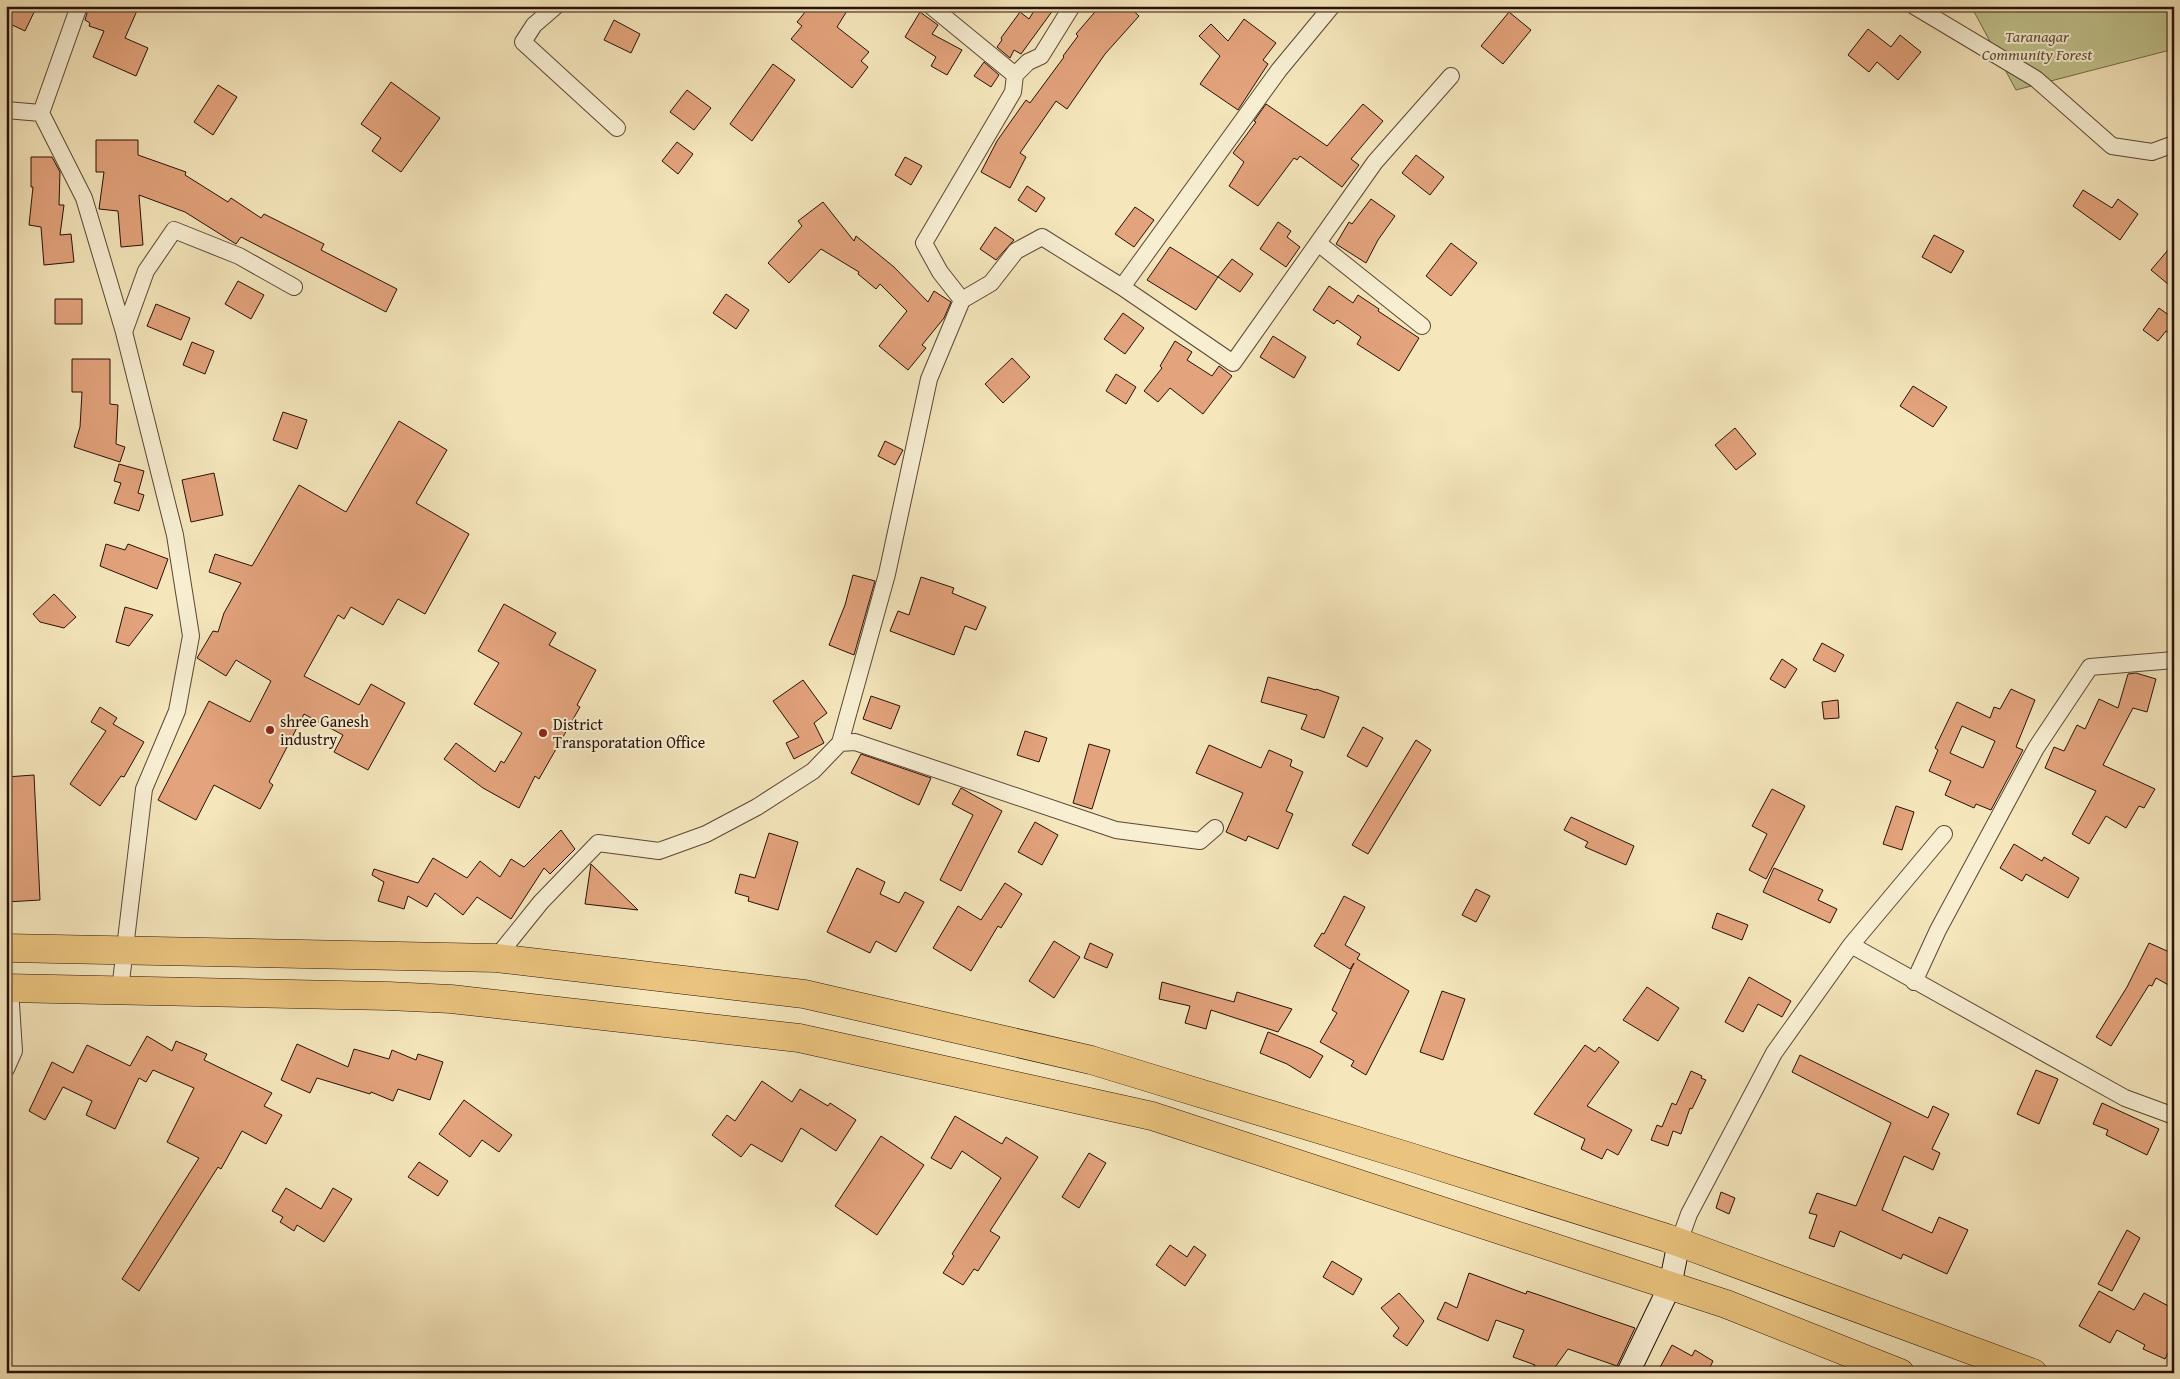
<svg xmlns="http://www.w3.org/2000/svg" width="2180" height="1379" font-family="'Gentium Book Plus',serif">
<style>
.green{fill:#c1c38d;stroke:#746a4a}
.building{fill:#e3a37c;stroke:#281006;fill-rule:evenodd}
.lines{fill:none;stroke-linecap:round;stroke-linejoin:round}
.street-casing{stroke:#5b4634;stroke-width:18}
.secondary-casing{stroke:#281006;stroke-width:24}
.highway-casing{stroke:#281006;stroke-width:29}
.street{stroke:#f8efd3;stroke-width:16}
.secondary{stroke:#f8efd3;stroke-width:22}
.highway{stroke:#eac37e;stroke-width:28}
.poi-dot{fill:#8f2418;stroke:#f8efd3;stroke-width:2}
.labels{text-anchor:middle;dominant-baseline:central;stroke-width:4;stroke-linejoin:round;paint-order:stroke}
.park-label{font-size:16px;font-style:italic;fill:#5e4f35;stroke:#f8efd3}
.poi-label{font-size:16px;fill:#281006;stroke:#f8efd3;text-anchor:start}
</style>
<rect width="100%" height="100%" fill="#f5e6bc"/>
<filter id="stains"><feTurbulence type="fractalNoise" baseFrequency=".004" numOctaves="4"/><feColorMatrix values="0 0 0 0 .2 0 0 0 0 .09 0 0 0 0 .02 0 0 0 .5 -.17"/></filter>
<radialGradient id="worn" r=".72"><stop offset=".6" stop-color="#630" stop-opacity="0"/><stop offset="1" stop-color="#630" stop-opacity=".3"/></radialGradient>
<path class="green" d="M 1971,6 L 2174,6 L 2174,49 L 2016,90 Z"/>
<path class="building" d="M 6,6 L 37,6 L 25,31 L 6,22 Z
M 89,6 L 139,6 L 125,38 L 148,48 L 136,76 L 93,57 L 104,31 L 89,26 L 90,23 L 85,20 Z
M 810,6 L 850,6 L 837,27 L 869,52 L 861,61 L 868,67 L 852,88 L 791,39 L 802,26 L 797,22 Z
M 1037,6 L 1056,6 L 1021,54 L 1014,50 L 1010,58 L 997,47 L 1002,40 L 1001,38 L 1020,12 L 1029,19 Z
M 1100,6 L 1128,6 L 1139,16 L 1105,54 L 1067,109 L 1056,101 L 1020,153 L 1026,157 L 1010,188 L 981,172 L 997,141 L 1026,100 L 1030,103 L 1064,57 L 1063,56 L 1078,36 L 1076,34 Z
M 920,12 L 938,25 L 932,34 L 962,50 L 947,75 L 931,66 L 936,57 L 905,37 Z
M 1509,12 L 1531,30 L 1503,64 L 1481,46 Z
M 1244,19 L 1276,43 L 1263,60 L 1268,64 L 1238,110 L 1200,84 L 1220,56 L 1199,36 L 1211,24 L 1228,41 Z
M 614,20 L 640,34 L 631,53 L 604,40 Z
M 1868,29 L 1891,47 L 1900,35 L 1921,52 L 1898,80 L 1877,62 L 1869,72 L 1848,55 Z
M 984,62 L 999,75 L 991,87 L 974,76 Z
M 773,64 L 795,80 L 752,141 L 730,124 Z
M 391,82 L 440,118 L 401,172 L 372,151 L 381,138 L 361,124 Z
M 218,85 L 237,97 L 213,135 L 194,122 Z
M 687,90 L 711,108 L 694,130 L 670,112 Z
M 1266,104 L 1327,146 L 1363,104 L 1383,121 L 1351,159 L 1359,165 L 1342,187 L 1300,156 L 1297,160 L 1294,158 L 1258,206 L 1229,186 L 1244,162 L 1233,153 L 1256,122 L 1254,121 Z
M 96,140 L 138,140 L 138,155 L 186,172 L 185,175 L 228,202 L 231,198 L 261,218 L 264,214 L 324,244 L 321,250 L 397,289 L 386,312 L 241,237 L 236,244 L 185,212 L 139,195 L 143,245 L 121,247 L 118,211 L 99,209 L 104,172 L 96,172 Z
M 677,142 L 693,154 L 678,174 L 662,161 Z
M 1416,155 L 1444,177 L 1430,195 L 1402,173 Z
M 31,157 L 52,157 L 60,172 L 59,205 L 64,205 L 60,235 L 71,234 L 74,262 L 44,265 L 41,227 L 29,225 L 33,187 L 31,187 Z
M 905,157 L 922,166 L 911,185 L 895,175 Z
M 1027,186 L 1045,198 L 1036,212 L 1018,200 Z
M 2083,190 L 2112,208 L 2118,199 L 2138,214 L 2120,240 L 2073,206 Z
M 1371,199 L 1395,216 L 1378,240 L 1366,263 L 1336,244 L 1349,222 L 1352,224 Z
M 823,202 L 854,241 L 856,236 L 894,267 L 928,302 L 934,291 L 951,302 L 944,318 L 922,345 L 926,348 L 908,370 L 879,346 L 907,311 L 880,284 L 876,289 L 858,274 L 859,272 L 821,249 L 789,283 L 768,263 L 802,226 L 798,221 Z
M 1135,207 L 1154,220 L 1134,247 L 1115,234 Z
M 1278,222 L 1291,231 L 1287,237 L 1300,247 L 1286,267 L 1260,249 Z
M 995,227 L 1014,240 L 996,260 L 980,249 Z
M 1934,235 L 1964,251 L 1951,273 L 1922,257 Z
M 1451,243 L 1477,263 L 1451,296 L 1426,276 Z
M 2174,243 L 2174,289 L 2151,270 Z
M 1170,247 L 1218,277 L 1196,310 L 1147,280 Z
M 1232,259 L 1253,274 L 1240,292 L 1218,277 Z
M 238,281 L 264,295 L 251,319 L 225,304 Z
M 1329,286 L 1353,303 L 1358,295 L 1379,309 L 1378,311 L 1419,338 L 1399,371 L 1357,344 L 1361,337 L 1337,320 L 1334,324 L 1313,310 Z
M 726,294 L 749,310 L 736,329 L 713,313 Z
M 55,299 L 82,299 L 82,324 L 55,324 Z
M 156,304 L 190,318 L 181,340 L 147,326 Z
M 2159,308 L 2174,319 L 2174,337 L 2166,331 L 2158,341 L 2143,330 Z
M 1123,313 L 1144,328 L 1125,354 L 1104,339 Z
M 1273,336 L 1306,357 L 1294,378 L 1260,357 Z
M 1175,341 L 1192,352 L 1187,360 L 1212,376 L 1219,366 L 1232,376 L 1203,414 L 1170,388 L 1158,402 L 1144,391 L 1162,368 L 1160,366 Z
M 192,342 L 214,351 L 205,374 L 183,365 Z
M 1012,358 L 1030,377 L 1003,403 L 985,384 Z
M 72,359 L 110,359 L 110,404 L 118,405 L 116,444 L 125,447 L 120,462 L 74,447 L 80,427 L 82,392 L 72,392 Z
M 1116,374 L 1136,387 L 1126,404 L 1106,391 Z
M 1913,386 L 1947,407 L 1933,427 L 1900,406 Z
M 283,412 L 307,420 L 297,449 L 273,440 Z
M 399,421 L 447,450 L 416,503 L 469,534 L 425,614 L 398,599 L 383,625 L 351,607 L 344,619 L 338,615 L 304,676 L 359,705 L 371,684 L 405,703 L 368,770 L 334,752 L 343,735 L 304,714 L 269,782 L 273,785 L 260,809 L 214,785 L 196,820 L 158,800 L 209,701 L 250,722 L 271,681 L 236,660 L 226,676 L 197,658 L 213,631 L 218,632 L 224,613 L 241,583 L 209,572 L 215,554 L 252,566 L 299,485 L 346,512 Z
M 1735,428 L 1756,454 L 1736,470 L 1715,445 Z
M 885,441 L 903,450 L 895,465 L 878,456 Z
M 119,464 L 144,471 L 138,493 L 144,495 L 139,511 L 114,503 L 121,483 L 114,481 Z
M 214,473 L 223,515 L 191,522 L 182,480 Z
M 106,544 L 125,550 L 128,544 L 168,559 L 157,589 L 100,566 Z
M 853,575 L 875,581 L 854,655 L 829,645 L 845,605 Z
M 921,577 L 954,588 L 952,593 L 986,607 L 976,630 L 965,626 L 954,655 L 890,631 L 898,611 L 909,615 Z
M 54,594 L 76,617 L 64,628 L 40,622 L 33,614 Z
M 504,604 L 556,633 L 549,645 L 596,670 L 577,705 L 580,707 L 539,779 L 535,776 L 519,808 L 483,788 L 444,759 L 456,743 L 495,772 L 501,761 L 504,763 L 522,733 L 474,704 L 499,663 L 478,651 Z
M 125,607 L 153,615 L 129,646 L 116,642 Z
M 1822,643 L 1844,655 L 1835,672 L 1813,660 Z
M 1782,659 L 1797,669 L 1785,688 L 1770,679 Z
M 2136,673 L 2156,679 L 2147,712 L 2133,708 L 2103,765 L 2155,789 L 2144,808 L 2139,806 L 2126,828 L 2106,816 L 2089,844 L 2072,834 L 2096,791 L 2045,768 L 2054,747 L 2064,751 L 2077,725 L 2085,729 L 2099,699 L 2118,708 L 2128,674 Z
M 1268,677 L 1316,690 L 1316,689 L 1339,697 L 1324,738 L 1301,729 L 1307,715 L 1261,702 Z
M 803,680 L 827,713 L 814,723 L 824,743 L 794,759 L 786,743 L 799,737 L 773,701 Z
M 2011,689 L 2035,700 L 2016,747 L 2023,750 L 1991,810 L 1976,804 L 1974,808 L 1945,795 L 1951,781 L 1929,771 L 1938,750 L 1935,748 L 1957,702 L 1990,718 L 1994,707 L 2000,709 ZM 1962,726 L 1995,741 L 1983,768 L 1950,753 Z
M 871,696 L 900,706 L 891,729 L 863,719 Z
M 1838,700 L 1839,718 L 1824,719 L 1822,702 Z
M 100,707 L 117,718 L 113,724 L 144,742 L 124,777 L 121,776 L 100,806 L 70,784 L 106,731 L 91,722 Z
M 1363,727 L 1383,738 L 1367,767 L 1347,756 Z
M 1025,731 L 1047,738 L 1039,762 L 1017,755 Z
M 1416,740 L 1431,750 L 1368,854 L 1352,845 Z
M 1089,744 L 1110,750 L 1092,809 L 1073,803 Z
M 1209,745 L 1261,768 L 1269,750 L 1292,760 L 1290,766 L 1303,772 L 1286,811 L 1293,814 L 1278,849 L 1248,836 L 1246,841 L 1226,832 L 1243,793 L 1196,773 Z
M 861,754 L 931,778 L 919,805 L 851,773 Z
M 34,775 L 40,900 L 6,902 L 6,777 Z
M 961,788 L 1002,811 L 961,891 L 940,880 L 973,815 L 952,804 Z
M 1772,789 L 1805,806 L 1766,879 L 1749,870 L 1767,834 L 1752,826 Z
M 1896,806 L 1914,812 L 1902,850 L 1883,844 Z
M 1571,817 L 1634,846 L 1626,865 L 1585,847 L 1588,842 L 1564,830 Z
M 1035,822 L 1058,835 L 1042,865 L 1018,852 Z
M 561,830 L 575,849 L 550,874 L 544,868 L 511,919 L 477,897 L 463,915 L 435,893 L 427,907 L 408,896 L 404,909 L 378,901 L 384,882 L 372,875 L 374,869 L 418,883 L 433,858 L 467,878 L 480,861 L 500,877 L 511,859 L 524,867 Z
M 769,833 L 798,842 L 778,910 L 748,901 L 749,897 L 735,893 L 740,874 L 755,878 Z
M 2014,844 L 2042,861 L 2044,857 L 2079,878 L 2068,898 L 2026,874 L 2022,881 L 2000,868 Z
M 591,864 L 638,910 L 585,904 Z
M 857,868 L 885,882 L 880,894 L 899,903 L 905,892 L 924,902 L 896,952 L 876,941 L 870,953 L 827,932 Z
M 1774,868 L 1823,890 L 1818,900 L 1837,909 L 1830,923 L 1763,892 Z
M 1005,883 L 1022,894 L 1001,928 L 998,926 L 971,971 L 933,948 L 958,906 L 981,920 Z
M 1476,889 L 1490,896 L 1476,922 L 1462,915 Z
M 1344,896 L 1365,907 L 1345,945 L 1360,954 L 1357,959 L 1409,991 L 1366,1075 L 1351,1066 L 1354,1061 L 1320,1042 L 1337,1013 L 1332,1010 L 1354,963 L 1350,969 L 1314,946 L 1322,933 L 1324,934 Z
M 1717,913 L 1748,925 L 1742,940 L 1712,928 Z
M 1054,941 L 1080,957 L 1054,998 L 1029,981 Z
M 1090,943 L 1113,954 L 1107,968 L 1084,958 Z
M 2149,943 L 2174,954 L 2174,988 L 2156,978 L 2152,986 L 2149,985 L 2111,1046 L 2096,1037 L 2127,987 Z
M 1749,977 L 1791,1001 L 1782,1017 L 1758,1004 L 1743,1032 L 1725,1022 Z
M 1162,982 L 1234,1002 L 1237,992 L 1292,1009 L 1278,1032 L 1211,1010 L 1206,1029 L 1185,1023 L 1190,1006 L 1159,999 Z
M 1647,987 L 1679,1008 L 1658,1041 L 1623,1020 Z
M 1442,991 L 1465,999 L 1443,1060 L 1420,1052 Z
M 1268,1032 L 1311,1049 L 1323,1056 L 1310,1078 L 1287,1064 L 1260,1053 Z
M 147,1036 L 172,1051 L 176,1041 L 207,1054 L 204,1060 L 272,1093 L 264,1106 L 282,1115 L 266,1144 L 242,1131 L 221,1169 L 218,1167 L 139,1291 L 122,1279 L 199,1158 L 167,1142 L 194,1088 L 153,1070 L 146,1082 L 139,1078 L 115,1129 L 86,1115 L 92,1101 L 63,1087 L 45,1120 L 29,1111 L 52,1062 L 73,1073 L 87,1045 L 130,1066 Z
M 297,1044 L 348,1067 L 354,1049 L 389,1059 L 392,1050 L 416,1060 L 418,1054 L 443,1062 L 430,1100 L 398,1089 L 393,1101 L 371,1092 L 370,1094 L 317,1078 L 310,1093 L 281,1080 Z
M 1585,1045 L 1595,1052 L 1599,1047 L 1619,1062 L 1587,1106 L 1632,1130 L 1618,1155 L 1607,1149 L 1602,1159 L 1581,1149 L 1585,1139 L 1534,1114 Z
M 1800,1055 L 1928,1118 L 1933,1106 L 1949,1114 L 1932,1149 L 1940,1153 L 1933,1170 L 1904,1156 L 1882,1210 L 1932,1233 L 1939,1217 L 1968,1230 L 1947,1274 L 1903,1254 L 1901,1259 L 1840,1231 L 1834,1247 L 1809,1238 L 1817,1215 L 1809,1213 L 1817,1193 L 1856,1206 L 1891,1123 L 1792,1072 Z
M 2036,1070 L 2058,1079 L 2039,1124 L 2017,1114 Z
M 1691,1071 L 1702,1076 L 1701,1078 L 1706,1080 L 1692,1109 L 1690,1108 L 1681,1134 L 1673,1131 L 1668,1146 L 1651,1140 L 1657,1125 L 1662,1127 L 1672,1103 L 1676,1105 Z
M 762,1081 L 792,1102 L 800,1089 L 828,1106 L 830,1103 L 856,1120 L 836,1151 L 801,1128 L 782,1162 L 751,1144 L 741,1157 L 712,1135 L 727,1115 L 735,1121 Z
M 464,1100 L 512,1135 L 499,1152 L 482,1140 L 470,1157 L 439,1134 Z
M 2102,1103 L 2159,1129 L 2147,1155 L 2106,1135 L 2108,1130 L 2093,1124 Z
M 955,1116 L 1002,1144 L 1006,1137 L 1038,1157 L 990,1231 L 1000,1237 L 978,1271 L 974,1269 L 963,1285 L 943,1273 L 954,1256 L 952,1254 L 1001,1178 L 962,1151 L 951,1169 L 931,1158 Z
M 881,1136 L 924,1165 L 877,1235 L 835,1206 Z
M 1089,1153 L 1106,1163 L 1079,1208 L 1062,1197 Z
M 419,1162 L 448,1181 L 438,1196 L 408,1177 Z
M 286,1188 L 321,1209 L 333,1188 L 352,1199 L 324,1242 L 297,1225 L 294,1231 L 280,1222 L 283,1217 L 272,1211 Z
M 1721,1192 L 1735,1198 L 1729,1214 L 1716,1208 Z
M 2127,1230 L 2140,1238 L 2112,1291 L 2098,1284 Z
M 1170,1245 L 1187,1257 L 1194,1246 L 1206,1255 L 1185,1286 L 1156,1265 Z
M 1332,1261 L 1362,1279 L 1353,1295 L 1323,1277 Z
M 1469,1273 L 1526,1294 L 1527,1291 L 1539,1295 L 1635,1328 L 1617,1366 L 1568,1349 L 1551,1373 L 1530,1373 L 1535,1365 L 1513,1357 L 1524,1330 L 1496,1320 L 1488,1341 L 1437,1319 L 1445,1302 L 1457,1308 Z
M 2099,1291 L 2134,1310 L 2144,1293 L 2174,1309 L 2174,1341 L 2165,1359 L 2143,1349 L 2145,1345 L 2117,1330 L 2110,1343 L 2079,1326 Z
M 1399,1293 L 1424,1321 L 1407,1346 L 1393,1336 L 1399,1328 L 1381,1308 Z
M 1672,1345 L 1692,1356 L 1695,1350 L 1713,1361 L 1707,1373 L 1657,1373 Z"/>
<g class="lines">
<defs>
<path id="street" d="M 79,6 L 41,113 L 84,198 L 124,332 L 175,535 L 191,636 L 177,711 L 144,789 L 120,990
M 556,6 L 534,25 L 523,42 L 617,128
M 931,6 L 1015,75
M 1914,6 L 2036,79 L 2112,146 L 2152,152 L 2174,144
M 6,110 L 41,113
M 1318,243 L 1422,326
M 1122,287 L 1233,363 L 1375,162 L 1451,76
M 962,300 L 991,283 L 1016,251 L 1042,237 L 1122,287 L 1279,70 L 1332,6
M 124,332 L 146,271 L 174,230 L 239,256 L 294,287
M 840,743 L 855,742 L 1116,830 L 1200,841 L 1215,828
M 1851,945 L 1944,834
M 496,958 L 541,902 L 598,843 L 659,851 L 706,834 L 757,807 L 813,771 L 840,743 L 887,574 L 929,379 L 962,300 L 940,272 L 924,243 L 1013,92 L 1015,75 L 1028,62 L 1041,56 L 1072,6
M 1914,982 L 1938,930 L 2036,748 L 2090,667 L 2174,660
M 6,1069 L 14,1051 L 10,988
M 1679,1242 L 1689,1214 L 1774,1053 L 1851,945 L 2125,1098 L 2174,1116"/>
<path id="secondary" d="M 1628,1373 L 1670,1286 L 1679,1242"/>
<path id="highway" d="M 6,948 L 496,958 L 804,994 L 1091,1060 L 1410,1157 L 1667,1238 L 2033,1373
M 6,988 L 388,996 L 451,999 L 799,1038 L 1152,1116 L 1726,1304 L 1900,1373"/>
</defs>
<use href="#street" class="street-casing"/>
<use href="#secondary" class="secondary-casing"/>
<use href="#highway" class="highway-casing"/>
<use href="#street" class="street"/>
<use href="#secondary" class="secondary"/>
<use href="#highway" class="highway"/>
</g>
<g class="poi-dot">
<circle cx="270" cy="730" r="5"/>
<circle cx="543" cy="733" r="5"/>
</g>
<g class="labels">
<g class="park-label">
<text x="2037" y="36">Taranagar<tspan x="2037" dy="18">Community Forest</tspan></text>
</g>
<g class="poi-label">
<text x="280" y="721">shree Ganesh<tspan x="280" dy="18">industry</tspan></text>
<text x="553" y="724">District<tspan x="553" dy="18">Transporatation Office</tspan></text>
</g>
</g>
<rect width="2180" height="1379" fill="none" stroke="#f5e6bc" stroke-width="25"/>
<rect x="8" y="8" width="2165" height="1364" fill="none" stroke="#281006" stroke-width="2.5"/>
<rect x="12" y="12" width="2155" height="1354" fill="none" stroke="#281006"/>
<rect width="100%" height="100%" filter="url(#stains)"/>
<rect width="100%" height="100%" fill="url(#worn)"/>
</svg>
